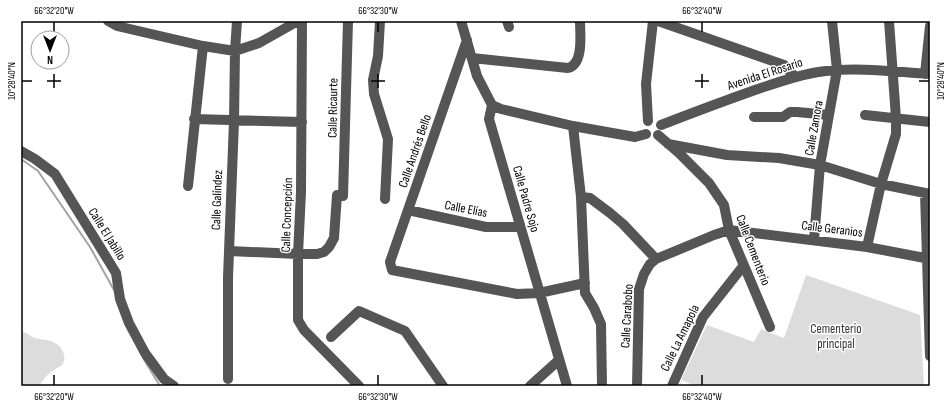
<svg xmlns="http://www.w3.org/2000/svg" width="951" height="407" font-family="'Sofia Sans Condensed',sans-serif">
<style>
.green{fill:#dcdcdc}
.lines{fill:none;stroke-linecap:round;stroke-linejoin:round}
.stream{stroke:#a3a3a3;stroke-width:2}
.minor{stroke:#555;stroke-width:10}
.ticks{fill:none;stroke:#000;stroke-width:1.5}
.labels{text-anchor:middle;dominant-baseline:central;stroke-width:3;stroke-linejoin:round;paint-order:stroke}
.street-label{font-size:13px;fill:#000;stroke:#fff}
.park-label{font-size:13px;fill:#333;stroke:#fff}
.neatline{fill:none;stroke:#000;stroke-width:1.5}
.ticks-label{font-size:10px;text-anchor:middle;fill:#000}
</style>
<rect width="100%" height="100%" fill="#fff"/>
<path class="green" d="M 806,275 L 920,315 L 924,386 L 696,386 L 681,380 L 707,325 L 754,342 L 761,329 L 784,338 Z
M 21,332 C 27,332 29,336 35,338 C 41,340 48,339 53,342 C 62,346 68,357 62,365 C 60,367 56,368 54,370 C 47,374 43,380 39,386 L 21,386 Z"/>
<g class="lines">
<path class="stream" d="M 21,159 L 38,171 L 90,247 L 114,290
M 143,358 L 160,386"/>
<path class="minor" d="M 108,21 L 117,26 L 203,46 L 235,51 L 259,43 L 298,21
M 302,21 L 301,192 L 298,254 L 298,320 L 304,330 L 359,386
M 380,21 L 378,56 L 373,80 L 374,94 L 388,139 L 385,199
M 461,21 L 477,76 L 492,105 L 489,119 L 567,386
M 507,21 L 509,27
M 658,21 L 784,65 L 795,77
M 467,40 L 390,262 L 392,270 L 517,294 L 539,293 L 585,283
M 472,58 L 568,68 C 584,64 580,34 580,21
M 925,74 L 930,26
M 492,105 L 501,109 L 573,126 L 601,131 L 635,137 L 646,134
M 865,115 L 930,122
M 754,117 L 783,117 L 790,112 L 797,112 L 829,115
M 194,119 L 302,122
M 648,121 L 646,84 L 653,21
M 661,125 C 692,113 724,101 755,90 C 779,82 801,74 826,71 C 861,67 895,72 930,74
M 573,126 L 581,197 L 585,293 L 594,308 L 601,324 L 602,386
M 658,135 L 679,153 L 709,183 L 724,205 L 729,230 L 770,327
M 668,144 L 727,155 L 779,158 L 820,165 L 881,184 L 930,194
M 21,151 L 35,159 L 55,174 L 116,273 L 120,299 L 129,323 L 145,353 L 164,379 L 174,386
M 188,186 L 203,46
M 925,193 L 930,356
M 343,196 L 348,21
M 581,197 L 590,198 L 610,213 L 623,224 L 656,259
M 408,210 L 486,227 L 520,227
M 814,240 L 820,165 L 837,70 L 832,21
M 867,247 L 881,184 L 896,134 L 896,118 L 889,21
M 229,251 L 298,254 L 317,254 L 324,252 L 329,247 L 334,238 L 337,195
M 331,337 L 359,311 L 405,331 L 443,386
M 228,379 L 228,278 L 234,121 L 235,51 L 237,21
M 530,386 L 559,360
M 637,386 L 639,289 L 644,274 L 650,264 L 656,259 L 714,235 L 729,230 L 867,247 L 930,259
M 672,386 L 703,317 L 744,265"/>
</g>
<path class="ticks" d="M 54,22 L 54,32M 378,22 L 378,32M 702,22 L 702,32M 54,74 L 54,88M 378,74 L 378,88M 702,74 L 702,88M 22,81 L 32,81M 47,81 L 61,81M 371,81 L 385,81M 695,81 L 709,81M 919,81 L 929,81M 54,375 L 54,385M 378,375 L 378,385M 702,375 L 702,385"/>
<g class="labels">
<g class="street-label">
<text transform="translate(765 74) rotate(-18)">Avenida El Rosario</text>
<text transform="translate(333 108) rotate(-89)">Calle Ricaurte</text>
<text transform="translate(814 128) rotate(-80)">Calle Zamora</text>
<text transform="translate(415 151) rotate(-71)">Calle Andrés Bello</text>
<text transform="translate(526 199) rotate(74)">Calle Padre Sojo</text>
<text transform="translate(217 200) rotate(-88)">Calle Galíndez</text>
<text transform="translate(466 209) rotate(11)">Calle Elías</text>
<text transform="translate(287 215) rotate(-88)">Calle Concepción</text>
<text transform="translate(832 229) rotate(7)">Calle Geranios</text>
<text transform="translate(107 234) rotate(58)">Calle El Jabillo</text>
<text transform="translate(753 250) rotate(69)">Calle Cementerio</text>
<text transform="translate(627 316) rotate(-87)">Calle Carabobo</text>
<text transform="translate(680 338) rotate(-64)">Calle La Amapola</text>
</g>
<g class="park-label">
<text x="836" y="329">Cementerio<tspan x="836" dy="15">principal</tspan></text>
</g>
</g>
<rect width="951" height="407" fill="none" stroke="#ffffff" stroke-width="44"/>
<g transform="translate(50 50) rotate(180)"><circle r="19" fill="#ffffff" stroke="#999999"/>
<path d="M0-3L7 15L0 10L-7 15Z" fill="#000000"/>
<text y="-6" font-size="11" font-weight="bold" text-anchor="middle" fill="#000000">N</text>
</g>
<rect x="22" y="22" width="907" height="363" class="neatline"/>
<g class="ticks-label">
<text x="54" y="14">66°32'20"W</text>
<text x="378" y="14">66°32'30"W</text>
<text x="702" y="14">66°32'40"W</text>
<text transform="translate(940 81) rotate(-90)" y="4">10°28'40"N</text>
<text transform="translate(11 81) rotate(-90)" y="4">10°28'40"N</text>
<text x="54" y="400">66°32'20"W</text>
<text x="378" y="400">66°32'30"W</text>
<text x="702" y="400">66°32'40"W</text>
</g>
</svg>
